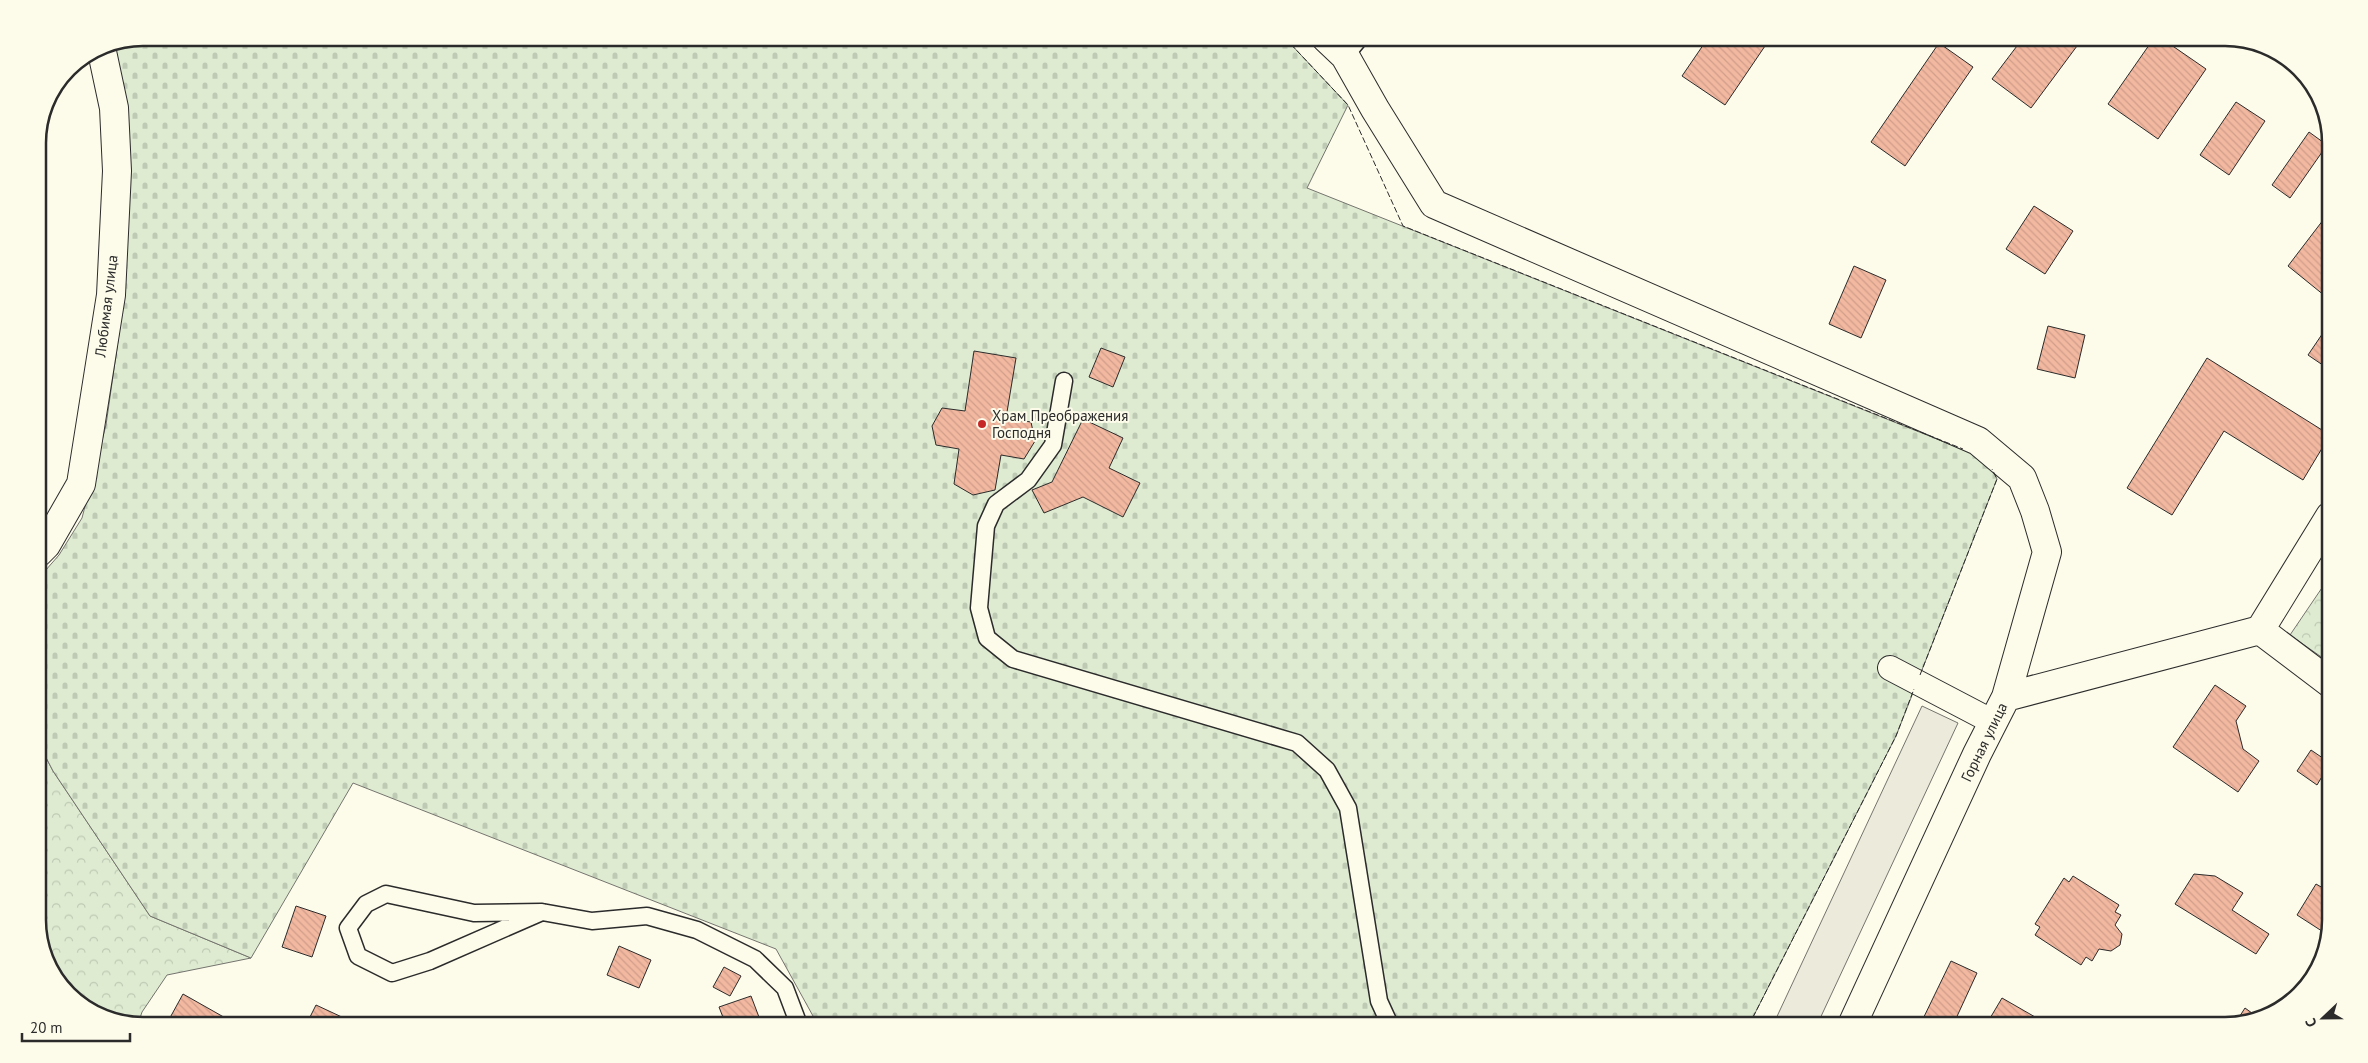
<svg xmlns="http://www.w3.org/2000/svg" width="2368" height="1063" font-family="'PT Sans',sans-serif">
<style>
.forest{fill:url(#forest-crowns);stroke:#74746e}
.cemetery{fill:url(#cemetery-stones);stroke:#74746e}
.parking{fill:#eceadb;stroke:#74746e}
.building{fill:url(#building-back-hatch);stroke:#2b2b2b}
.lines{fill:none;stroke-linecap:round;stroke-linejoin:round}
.service-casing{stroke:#2b2b2b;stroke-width:19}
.pedestrian-casing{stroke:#2b2b2b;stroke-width:26}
.minor-casing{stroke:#2b2b2b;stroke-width:30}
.service{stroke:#fdfbea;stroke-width:16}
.pedestrian{stroke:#fdfbea;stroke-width:24}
.minor{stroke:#fdfbea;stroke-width:28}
.fence{stroke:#2b2b2b;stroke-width:1;stroke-dasharray:6 2.5;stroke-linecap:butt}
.poi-dot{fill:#c62828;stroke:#fdfbea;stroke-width:2}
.labels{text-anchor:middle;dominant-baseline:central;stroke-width:4;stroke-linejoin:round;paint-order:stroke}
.street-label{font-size:15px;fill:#2b2b2b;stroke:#fdfbea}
.poi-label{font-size:15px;fill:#2b2b2b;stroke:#fdfbea;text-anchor:start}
.rim{fill:none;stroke:#2b2b2b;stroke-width:2.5}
</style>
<defs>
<pattern id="forest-crowns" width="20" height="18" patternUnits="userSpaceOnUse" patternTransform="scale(1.25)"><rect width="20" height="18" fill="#deebd1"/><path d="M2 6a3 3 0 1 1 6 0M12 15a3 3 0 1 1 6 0" fill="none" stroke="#bfcab4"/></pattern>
<pattern id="cemetery-stones" width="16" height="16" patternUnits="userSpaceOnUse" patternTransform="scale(1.25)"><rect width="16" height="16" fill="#deebd1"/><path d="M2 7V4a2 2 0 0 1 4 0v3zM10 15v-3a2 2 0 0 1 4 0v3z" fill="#bfcab4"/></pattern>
<pattern id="building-back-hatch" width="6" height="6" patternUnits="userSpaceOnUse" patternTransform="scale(1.25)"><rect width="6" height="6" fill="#f2b8a0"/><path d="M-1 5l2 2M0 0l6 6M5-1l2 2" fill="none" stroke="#d09e8a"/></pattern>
</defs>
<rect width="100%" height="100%" fill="#fdfbea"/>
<path class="forest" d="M 2330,576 L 2330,663 L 2290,635 Z
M 38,742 L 53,771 L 150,916 L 251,958 L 167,975 L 142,1012 L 138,1024 L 103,1017 L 55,979 L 38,927 Z"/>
<path class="cemetery" d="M 143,38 L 1285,38 L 1348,105 L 1307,188 L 1987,459 L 1997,479 L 1896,736 L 1749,1025 L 818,1025 L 776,949 L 353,783 L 251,958 L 150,916 L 53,771 L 38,742 L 38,579 L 59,555 L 82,518 L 106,425 L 125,292 L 110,44 Z"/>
<path class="parking" d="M 1922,706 L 1958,723 L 1817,1025 L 1773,1025 Z"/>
<path class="building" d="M 1708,38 L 1753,38 L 1765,46 L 1725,105 L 1682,76 Z
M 2023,38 L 2066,38 L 2077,46 L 2031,108 L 1992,79 Z
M 2154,38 L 2161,38 L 2206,69 L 2158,139 L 2108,104 Z
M 1939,43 L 1973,67 L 1905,166 L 1871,142 Z
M 2236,102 L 2265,121 L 2229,175 L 2200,155 Z
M 2309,132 L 2327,145 L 2290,198 L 2272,185 Z
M 2034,206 L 2073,231 L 2045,274 L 2006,249 Z
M 2330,211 L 2330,300 L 2288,266 Z
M 1854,266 L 1886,280 L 1861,338 L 1829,324 Z
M 38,295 L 42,295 L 38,381 Z
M 2048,326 L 2085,335 L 2075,378 L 2037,369 Z
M 2327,327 L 2330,330 L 2330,370 L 2308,355 Z
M 1101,348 L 1125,357 L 1113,387 L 1089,377 Z
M 974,351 L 1016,358 L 1006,418 L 1031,422 L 1035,441 L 1024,459 L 1001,455 L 995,490 L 973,495 L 954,484 L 959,449 L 936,445 L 932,426 L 942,408 L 965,411 Z
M 2207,358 L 2330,435 L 2303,480 L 2224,431 L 2172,515 L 2127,488 Z
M 1083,419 L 1123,438 L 1109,468 L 1140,483 L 1123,517 L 1083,497 L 1044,513 L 1032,490 L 1052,482 Z
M 2215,685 L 2246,706 L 2236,721 L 2243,749 L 2259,761 L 2238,792 L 2173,747 Z
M 2311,750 L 2330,763 L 2317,785 L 2297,771 Z
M 2194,874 L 2215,876 L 2243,893 L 2232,910 L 2269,934 L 2256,954 L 2175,904 Z
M 2073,876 L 2119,905 L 2115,912 L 2121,915 L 2115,925 L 2122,934 L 2120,945 L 2111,951 L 2099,949 L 2092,961 L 2086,957 L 2081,965 L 2035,935 L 2040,927 L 2035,924 L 2064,878 L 2069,882 Z
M 2316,884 L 2330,892 L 2330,920 L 2328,935 L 2297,915 Z
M 296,906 L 326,916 L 312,957 L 282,947 Z
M 619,946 L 651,960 L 639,988 L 607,975 Z
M 1951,961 L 1977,973 L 1953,1025 L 1920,1025 Z
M 724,967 L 741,976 L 730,996 L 713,987 Z
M 183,994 L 229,1020 L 226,1025 L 166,1025 Z
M 751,996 L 762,1025 L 726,1025 L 719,1007 Z
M 2002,998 L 2049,1025 L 1986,1025 Z
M 316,1005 L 359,1025 L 306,1025 Z
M 2245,1008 L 2256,1016 L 2236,1022 Z"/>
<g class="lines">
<defs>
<path id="service" d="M 1345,56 L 1360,38
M 1064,381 L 1053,445 L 1028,480 L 996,504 L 986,526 L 979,608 L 987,638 L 1013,659 L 1297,743 L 1327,770 L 1348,808 L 1379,1001 L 1390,1025
M 542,912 L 430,961 L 392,973 L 358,956 L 348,928 L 366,904 L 386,894 L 474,913 L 542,912 L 592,921 L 647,916 L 697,930 L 755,959 L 785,988 L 799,1025"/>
<path id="pedestrian" d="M 1890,668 L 1993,722"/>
<path id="minor" d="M 1326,38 L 1345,56 L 1375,109 L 1434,204 L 1978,441 L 2022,478 L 2035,511 L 2047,552 L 2006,697
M 38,553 L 46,545 L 81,484 L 111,295 L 117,171 L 114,108 L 101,47
M 2260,630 L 2330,516
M 2260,630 L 2330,683
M 1852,1025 L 1977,754 L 2006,697 L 2260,630"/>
</defs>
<use href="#service" class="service-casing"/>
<use href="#pedestrian" class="pedestrian-casing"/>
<use href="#minor" class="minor-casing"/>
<use href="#service" class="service"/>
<use href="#pedestrian" class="pedestrian"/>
<use href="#minor" class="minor"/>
<path class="fence" d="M 1285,38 L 1348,105 L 1403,226 L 1963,449
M 1920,675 L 1997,479 L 1992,469
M 1749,1025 L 1896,736 L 1914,689"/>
</g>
<circle class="poi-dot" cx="982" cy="424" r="5"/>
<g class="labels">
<g class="street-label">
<text transform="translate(106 306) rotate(-83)">Любимая улица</text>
<text transform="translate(1984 742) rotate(-64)">Горная улица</text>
</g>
<g class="poi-label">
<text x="992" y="415">Храм Преображения<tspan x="992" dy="17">Господня</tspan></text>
</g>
</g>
<path d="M0 0H2368V1063H0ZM143 46H2225A97 97 0 0 1 2322 143V920A97 97 0 0 1 2225 1017H143A97 97 0 0 1 46 920V143A97 97 0 0 1 143 46Z" fill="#fdfbea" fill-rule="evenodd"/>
<path class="rim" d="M143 46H2225A97 97 0 0 1 2322 143V920A97 97 0 0 1 2225 1017H143A97 97 0 0 1 46 920V143A97 97 0 0 1 143 46Z"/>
<g transform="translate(2323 1018) rotate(248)" stroke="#fdfbea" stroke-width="4" paint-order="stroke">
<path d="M0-4L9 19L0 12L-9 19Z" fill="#2b2b2b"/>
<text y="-8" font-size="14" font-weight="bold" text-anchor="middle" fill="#2b2b2b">С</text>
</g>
<path d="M22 1033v8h108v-8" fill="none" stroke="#2b2b2b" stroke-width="2.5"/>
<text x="30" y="1033" font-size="15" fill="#2b2b2b" stroke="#fdfbea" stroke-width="4" paint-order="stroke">20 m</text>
</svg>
